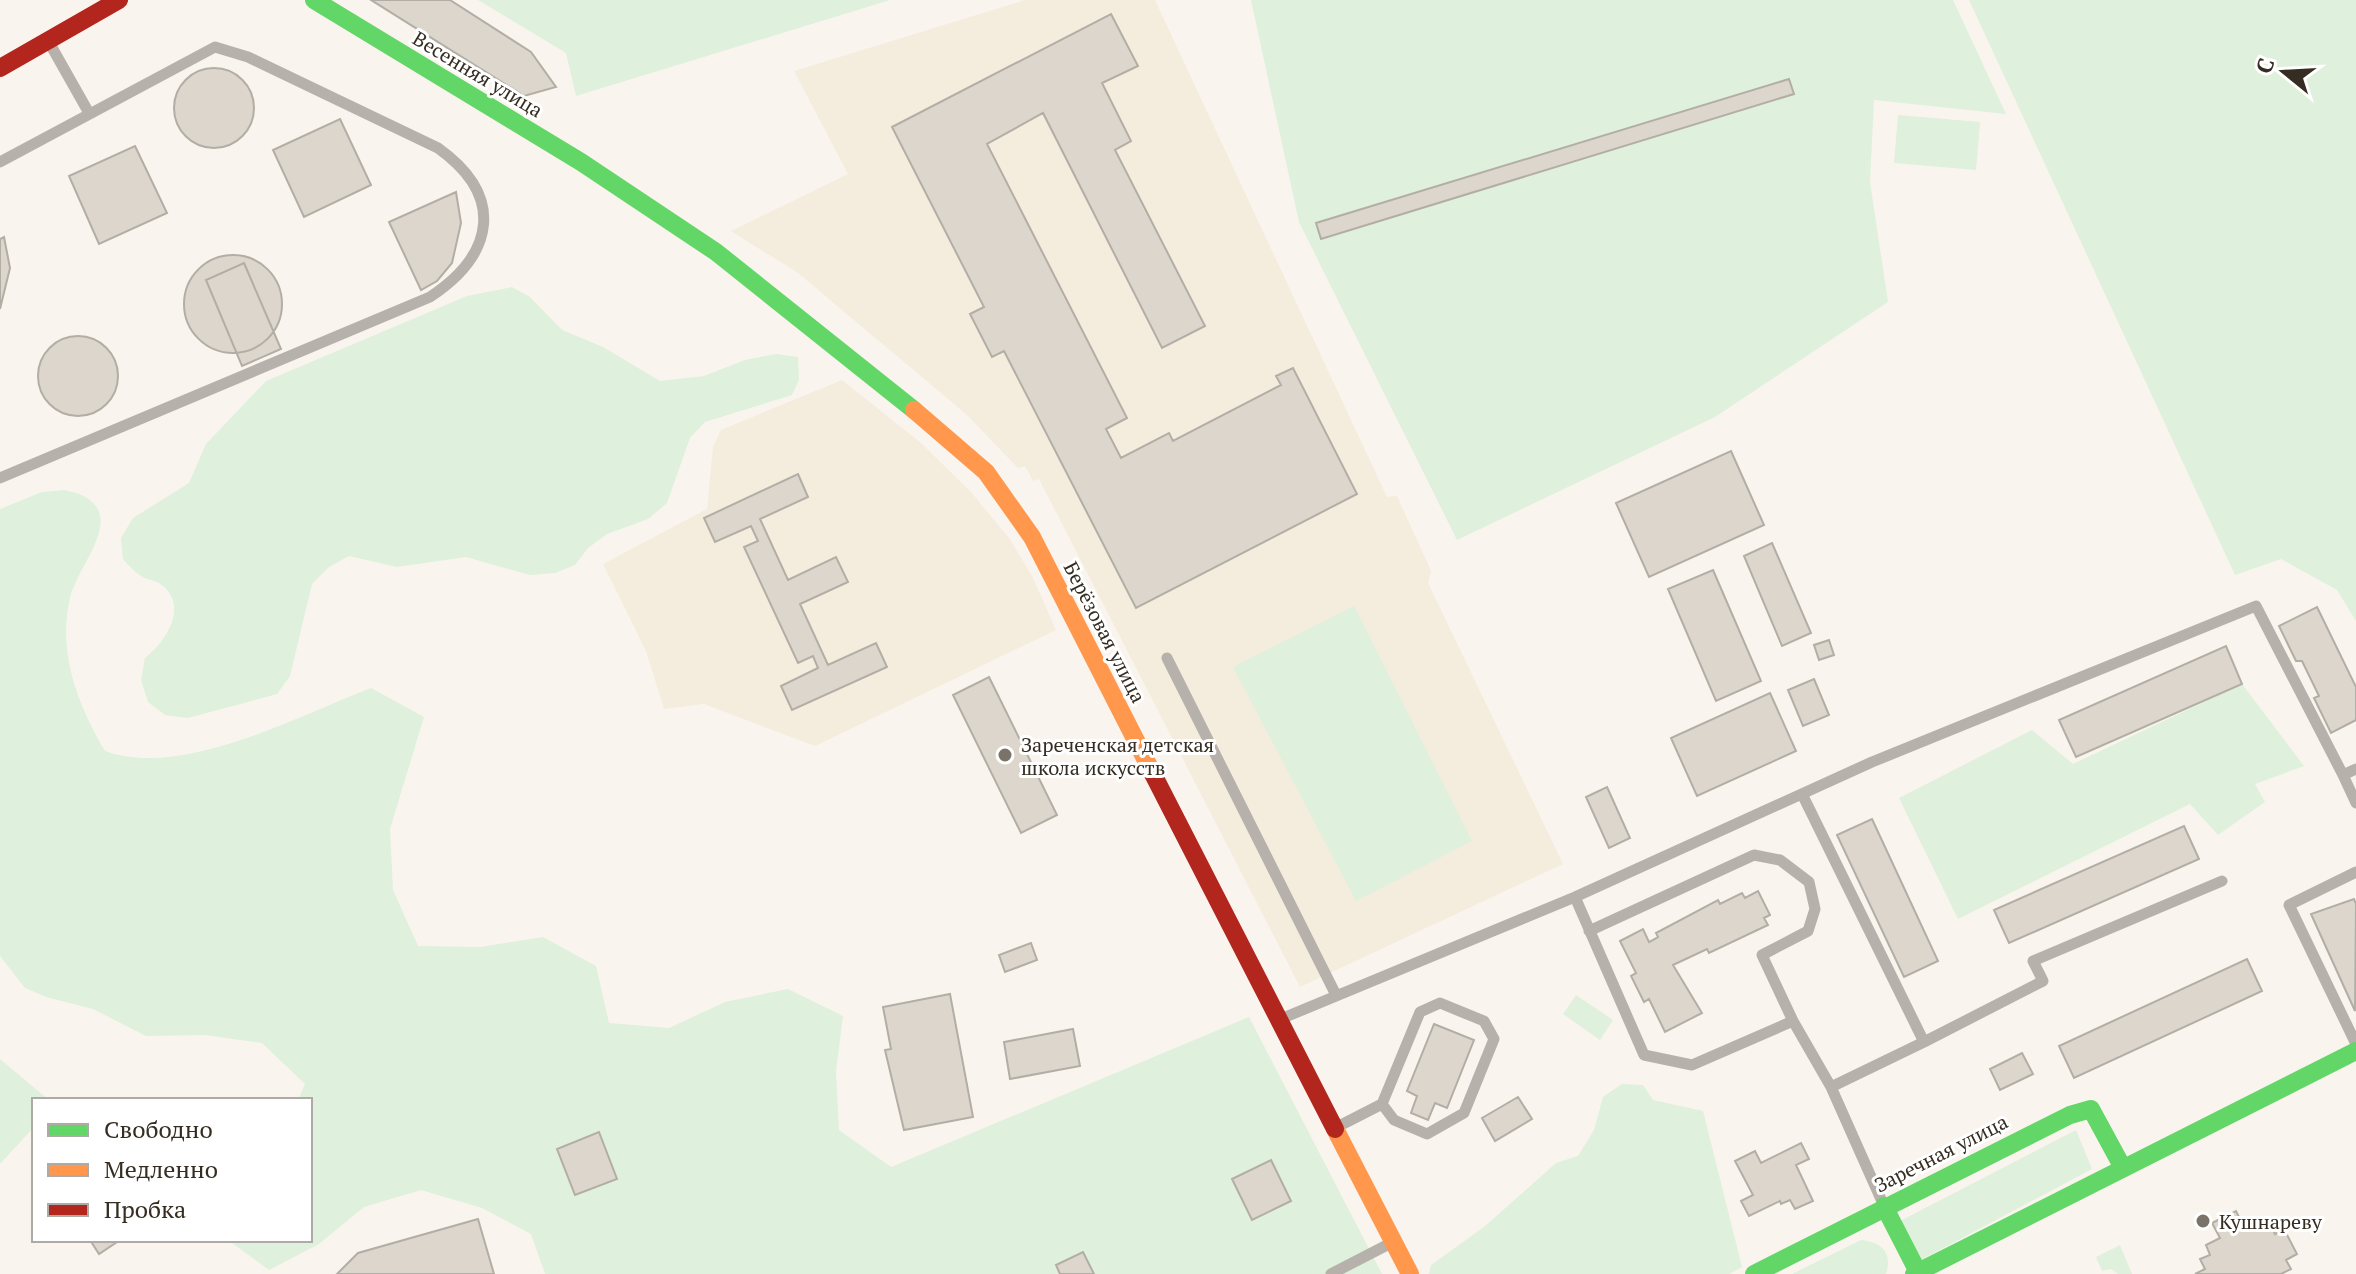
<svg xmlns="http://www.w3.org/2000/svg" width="2356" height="1274" font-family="'PT Serif',serif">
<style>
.education{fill:#f4ecdd}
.green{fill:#dff0dc}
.building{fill:#dcd6cd;stroke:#b3aea5;stroke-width:2}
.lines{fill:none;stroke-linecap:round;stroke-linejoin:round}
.lane{stroke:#b6b2ab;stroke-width:11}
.fast{stroke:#63d668;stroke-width:18}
.slow{stroke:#ff974d;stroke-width:18}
.jam{stroke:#b3261e;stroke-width:18}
.poi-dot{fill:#7a7369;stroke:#fff;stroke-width:3}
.labels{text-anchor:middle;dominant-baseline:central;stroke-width:6;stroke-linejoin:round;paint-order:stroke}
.street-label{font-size:20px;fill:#352d21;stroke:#fff}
.poi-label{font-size:20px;fill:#352d21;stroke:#fff;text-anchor:start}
</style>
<rect width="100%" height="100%" fill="#f9f5ee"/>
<path class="education" d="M 1025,0 L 1155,0 L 1387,497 L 1397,496 L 1431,571 L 1428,583 L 1563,864 L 1300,987 L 1039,479 L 1033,481 L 1025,466 L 1018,468 L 967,415 L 798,273 L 731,231 L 848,174 L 794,71 Z
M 842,380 L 921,443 L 971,492 L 1009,538 L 1032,576 L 1056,630 L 815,746 L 704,704 L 664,709 L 646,651 L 603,564 L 707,509 L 713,447 L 721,430 Z"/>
<path class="green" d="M 478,0 L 890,0 L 576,96 L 566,53 Z
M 1251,0 L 1953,0 L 2006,114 L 1874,100 L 1870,182 L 1888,302 L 1715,417 L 1457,540 L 1299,222 Z
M 1969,0 L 2356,0 L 2356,621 L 2337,590 L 2281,559 L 2235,575 Z
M 1898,115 L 1980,122 L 1976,170 L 1894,163 Z
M 512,287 L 530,297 L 562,330 L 603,347 L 660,381 L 704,376 L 745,360 L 776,354 L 798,357 L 799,380 L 792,395 L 705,422 L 690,438 L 667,503 L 648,519 L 607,534 L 588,548 L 575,565 L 555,573 L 530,575 L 466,557 L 397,567 L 349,556 L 329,567 L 312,584 L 290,676 L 277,694 L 188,718 L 165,715 L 148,702 L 141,680 L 145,658 C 166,642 191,604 159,583 C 154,580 147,580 141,576 C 135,572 128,565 123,559 L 121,538 L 133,518 L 189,483 L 206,444 L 266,381 L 467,296 Z
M 64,490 C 78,493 93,497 99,512 C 108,536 76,572 70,598 C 57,652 78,705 105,751 C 181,779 298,716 371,688 L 424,717 L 390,829 L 393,890 L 418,946 L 480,947 L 543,937 L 596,966 L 609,1023 L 669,1028 L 725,1002 L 788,989 L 843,1016 L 836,1071 L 839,1130 L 891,1167 L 1249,1017 L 1382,1274 L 545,1274 L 531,1234 L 482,1208 L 421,1190 L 364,1207 L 319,1244 L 269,1270 L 228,1240 L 310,1240 L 310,1100 L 298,1100 L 305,1084 L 262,1043 L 205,1035 L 146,1036 L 93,1009 L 46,997 L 25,988 L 0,956 L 0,509 L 42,492 Z
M 1354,606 L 1472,841 L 1356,901 L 1233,667 Z
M 2242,684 L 2304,766 L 2255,784 L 2265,802 L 2218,835 L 2190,804 L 1958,919 L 1899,798 L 2032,730 L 2073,764 Z
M 1576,995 L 1613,1020 L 1600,1040 L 1563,1014 Z
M 0,1059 L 49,1100 L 34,1100 L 34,1127 L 0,1164 Z
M 1622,1084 L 1643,1085 L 1653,1100 L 1703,1111 L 1742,1267 L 1729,1274 L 1429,1274 L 1431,1265 L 1484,1227 L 1556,1163 L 1578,1156 L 1594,1130 L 1603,1097 Z
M 2076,1130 L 2092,1169 L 1921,1260 L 1900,1221 Z
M 1861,1240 C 1881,1242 1893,1252 1886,1274 L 1792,1274 Z
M 2120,1245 L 2132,1274 L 2118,1274 L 2111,1269 L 2102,1271 L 2096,1257 Z"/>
<path class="building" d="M 371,0 L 450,0 L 531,52 L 556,87 L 524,96 Z
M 1111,14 L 1138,66 L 1102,83 L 1131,141 L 1115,150 L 1205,326 L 1162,348 L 1043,113 L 987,144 L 1127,418 L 1106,429 L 1121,458 L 1169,433 L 1173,441 L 1281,385 L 1276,376 L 1293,368 L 1357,494 L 1136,608 L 1004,351 L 992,357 L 970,314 L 984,307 L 892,127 Z
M174 108a40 40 0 1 1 80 0a40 40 0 1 1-80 0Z
M 1789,79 L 1794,94 L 1321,239 L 1316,223 Z
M 340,119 L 371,185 L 304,217 L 273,150 Z
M 135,146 L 167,213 L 99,244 L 69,176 Z
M 456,192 L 461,223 L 452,263 L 437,281 L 421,290 L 389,222 Z
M 4,237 L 10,268 L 0,309 L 0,239 Z
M184 304a49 49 0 1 1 98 0a49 49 0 1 1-98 0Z
M 244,263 L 281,349 L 242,366 L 206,280 Z
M38 376a40 40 0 1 1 80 0a40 40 0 1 1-80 0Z
M 1731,451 L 1764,525 L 1649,577 L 1616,503 Z
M 798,474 L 808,497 L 760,519 L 788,580 L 836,557 L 848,582 L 800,604 L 828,665 L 876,643 L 887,667 L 792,710 L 781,686 L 818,668 L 813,656 L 798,663 L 744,547 L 758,541 L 751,526 L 715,542 L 704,518 Z
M 1772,543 L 1811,633 L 1782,646 L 1744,556 Z
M 1713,570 L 1761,681 L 1716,701 L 1668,589 Z
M 2317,607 L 2356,687 L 2356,720 L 2331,733 L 2314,698 L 2319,696 L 2302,661 L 2296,661 L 2279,626 Z
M 1829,640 L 1834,655 L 1819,660 L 1814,645 Z
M 2226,646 L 2242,684 L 2076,757 L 2059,720 Z
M 989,677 L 1057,815 L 1021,833 L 953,695 Z
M 1814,679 L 1829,715 L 1803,726 L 1788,690 Z
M 1770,693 L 1796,751 L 1697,796 L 1671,738 Z
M 1607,787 L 1630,838 L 1609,848 L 1586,797 Z
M 1872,819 L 1938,961 L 1904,977 L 1837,835 Z
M 2184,826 L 2199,859 L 2009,943 L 1994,910 Z
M 1758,891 L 1770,915 L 1764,918 L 1768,925 L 1709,953 L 1707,949 L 1673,965 L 1702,1013 L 1665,1032 L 1649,999 L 1644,1002 L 1631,976 L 1636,973 L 1620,941 L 1643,929 L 1649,942 L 1658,937 L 1656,933 L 1718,900 L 1720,904 L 1742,893 L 1745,898 Z
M 2354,899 L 2356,904 L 2355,1011 L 2311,914 Z
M 1031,943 L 1037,960 L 1005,972 L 999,955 Z
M 2247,959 L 2262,991 L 2074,1078 L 2059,1046 Z
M 950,994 L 973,1117 L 904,1130 L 885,1050 L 891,1049 L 883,1007 Z
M 1434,1024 L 1474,1040 L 1447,1108 L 1435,1103 L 1428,1120 L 1411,1113 L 1417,1096 L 1407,1091 Z
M 1073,1029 L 1080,1066 L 1010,1079 L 1004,1042 Z
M 2022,1053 L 2033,1074 L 2000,1090 L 1990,1069 Z
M 1518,1097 L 1532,1119 L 1495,1141 L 1482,1118 Z
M 599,1132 L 617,1179 L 575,1195 L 557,1149 Z
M 1801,1143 L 1809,1159 L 1796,1165 L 1813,1201 L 1795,1209 L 1790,1200 L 1781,1204 L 1780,1201 L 1749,1216 L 1741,1201 L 1753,1195 L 1735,1161 L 1755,1151 L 1761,1163 Z
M 1271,1160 L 1291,1201 L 1252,1220 L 1232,1179 Z
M 2236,1211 L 2243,1225 L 2257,1218 L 2262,1229 L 2271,1225 L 2275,1234 L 2284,1229 L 2297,1254 L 2286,1260 L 2291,1269 L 2281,1274 L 2195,1274 L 2205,1269 L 2200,1259 L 2210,1255 L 2206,1245 L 2220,1238 L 2212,1223 Z
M 478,1219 L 494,1274 L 337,1274 L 358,1253 Z
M 90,1240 L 120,1240 L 99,1254 Z
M 1083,1252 L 1094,1274 L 1060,1274 L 1056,1265 Z"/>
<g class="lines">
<path class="lane" d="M 50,44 L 89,113
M 0,162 L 215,47 L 248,57 L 438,148 C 505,196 495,254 430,297 L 0,478
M 1167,658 L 1336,995
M 2343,775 L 2356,803
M 1803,796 L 1924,1042 L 2043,981 L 2033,961 L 2222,881
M 2356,872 L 2289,905 L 2356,1044
M 1575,897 L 1644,1055 L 1692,1065 L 1793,1021 L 1762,955 L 1808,931 L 1815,909 L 1809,882 L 1780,860 L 1754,855 L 1589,931
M 1283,1018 L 1575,897 L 1872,762 L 2256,606 L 2343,775 L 2356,769
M 1793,1021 L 1831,1087 L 1884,1206
M 1831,1087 L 1924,1042
M 1339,1126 L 1382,1104 L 1420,1012 L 1440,1003 L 1484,1021 L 1494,1039 L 1464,1113 L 1427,1134 L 1394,1120 L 1382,1104
M 1331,1274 L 1393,1242"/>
<path class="fast" d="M 314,0 L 581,162 L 716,252 L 914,410
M 1884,1206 L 1918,1272
M 1754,1274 L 2070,1115 L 2091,1109 L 2123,1168
M 1914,1274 L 2356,1051"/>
<path class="slow" d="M 914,410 L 986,472 L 1032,537 L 1153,774
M 1335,1129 L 1410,1274"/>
<path class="jam" d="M 0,68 L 119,0
M 1153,774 L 1335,1129"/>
</g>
<g class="poi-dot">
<circle cx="1005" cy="755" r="8"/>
<circle cx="2203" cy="1221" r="8"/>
</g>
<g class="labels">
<g class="street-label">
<text transform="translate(478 74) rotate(31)">Весенняя улица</text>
<text transform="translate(1105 632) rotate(63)">Берёзовая улица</text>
<text transform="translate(1941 1153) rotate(-27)">Заречная улица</text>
</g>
<g class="poi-label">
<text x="1021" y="744">Зареченская детская<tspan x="1021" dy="23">школа искусств</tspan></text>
<text x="2219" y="1221">Кушнареву</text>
</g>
</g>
<rect x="32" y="1098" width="280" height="144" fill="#ffffff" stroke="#aeaba6" stroke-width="2"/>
<rect x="48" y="1124" width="40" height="12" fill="#63d668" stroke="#aeaba6" stroke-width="2"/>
<text x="104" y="1138" font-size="24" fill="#352d21">Свободно</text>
<rect x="48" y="1164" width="40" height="12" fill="#ff974d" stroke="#aeaba6" stroke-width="2"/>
<text x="104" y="1178" font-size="24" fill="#352d21">Медленно</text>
<rect x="48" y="1204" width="40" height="12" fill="#b3261e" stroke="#aeaba6" stroke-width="2"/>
<text x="104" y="1218" font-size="24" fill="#352d21">Пробка</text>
<g transform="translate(2284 72) rotate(288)" stroke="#ffffff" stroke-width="6" paint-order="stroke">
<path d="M0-6L14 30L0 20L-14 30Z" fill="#352d21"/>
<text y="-12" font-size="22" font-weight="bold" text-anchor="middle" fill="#352d21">С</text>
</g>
</svg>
